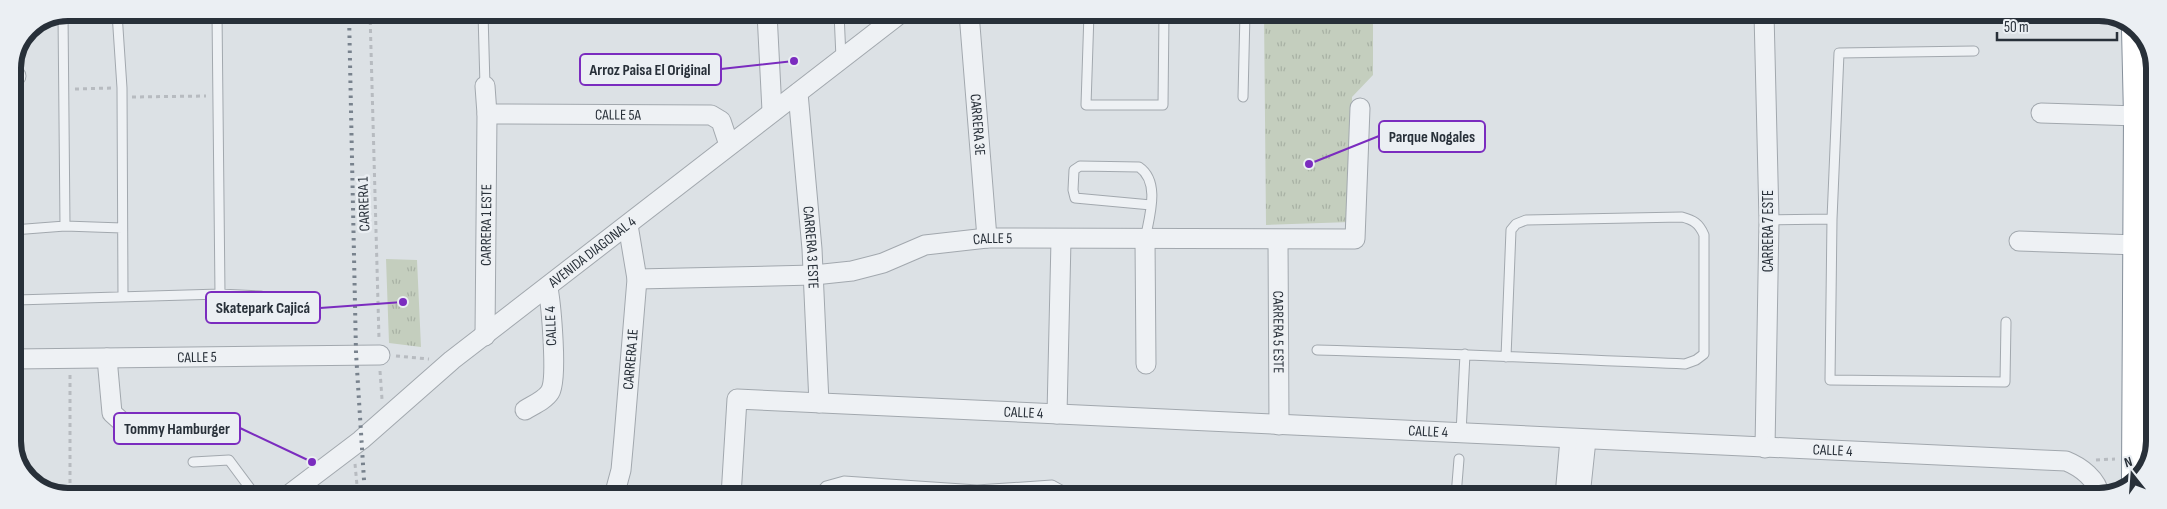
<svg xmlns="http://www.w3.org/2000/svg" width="2167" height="509" font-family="'Sofia Sans Condensed',sans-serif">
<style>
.park{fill:url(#park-tufts)}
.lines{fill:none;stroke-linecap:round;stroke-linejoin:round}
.lane-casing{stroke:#a2a8ae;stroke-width:11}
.street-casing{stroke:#a2a8ae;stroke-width:21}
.highway-casing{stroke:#858f9a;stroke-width:30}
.path{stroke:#b7bbc0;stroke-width:3;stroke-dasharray:4 4;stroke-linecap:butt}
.lane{stroke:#eef1f4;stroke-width:9}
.street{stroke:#eef1f4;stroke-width:19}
.highway{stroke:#fff;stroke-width:28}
.rail{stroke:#78828d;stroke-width:4;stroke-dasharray:2.5 5;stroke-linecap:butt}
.labels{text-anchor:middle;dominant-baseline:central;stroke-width:5;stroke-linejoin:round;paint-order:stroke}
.street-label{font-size:15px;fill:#283039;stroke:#ebeff3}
.rim{fill:none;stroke:#283039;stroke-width:6}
.leader{fill:none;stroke:#7b2cbf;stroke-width:2}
.callout-dot{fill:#7b2cbf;stroke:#ebeff3;stroke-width:2}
.callout{fill:#ebeff3;stroke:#7b2cbf;stroke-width:2}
.callout-label{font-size:16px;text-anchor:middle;font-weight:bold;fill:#283039}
</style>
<defs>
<pattern id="park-tufts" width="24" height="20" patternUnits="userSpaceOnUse" patternTransform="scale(1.25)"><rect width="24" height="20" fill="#c4cebe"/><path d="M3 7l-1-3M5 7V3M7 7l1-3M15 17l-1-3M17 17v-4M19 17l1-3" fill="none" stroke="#a8b1a4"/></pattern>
</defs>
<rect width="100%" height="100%" fill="#dce1e5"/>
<path class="park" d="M 1264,13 L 1373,13 L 1373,75 L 1352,97 L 1351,222 L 1266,225 Z
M 386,259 L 417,260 L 421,347 L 389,343 Z"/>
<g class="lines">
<defs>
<path id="lane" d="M 117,13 L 122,88 L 123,297
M 217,13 L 220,294
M 483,13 L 485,86
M 839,13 L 841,58
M 1089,13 L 1086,105 L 1163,105 L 1164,13
M 63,14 L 65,226
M 1974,51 L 1839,53 L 1832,219 L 1830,380 L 2005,382 L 2006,322
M 1243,97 L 1245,13
M 1769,220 L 1832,219
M 1145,240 C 1149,217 1161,182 1139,167 L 1080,166 L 1074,170 L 1073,190 L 1075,198 L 1151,205
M 16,300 L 220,294 L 261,296
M 1317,350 C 1440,353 1562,359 1685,364 L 1696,360 L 1704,354 L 1704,235 C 1699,223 1693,220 1682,217 L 1526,220 L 1516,224 L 1511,230 L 1506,357
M 17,359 L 13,230 L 65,226 L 122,228
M 1461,433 L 1465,354
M 193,462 L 229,460 L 255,495
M 817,496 L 826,486 L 844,481 L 977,490 L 1052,485 L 1072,496
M 1456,496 L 1459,459"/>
<g id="street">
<path d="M 767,13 L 772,111"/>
<path id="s1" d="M 969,13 L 987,238"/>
<path d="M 1764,13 L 1769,220 L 1765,448"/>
<path d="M 13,76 L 16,76"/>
<path id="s2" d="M 798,93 L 812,249 L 819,403"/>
<path d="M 2041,113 L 2138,116"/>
<path id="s3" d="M 487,114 L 711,115 L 721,121 L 729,145"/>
<path d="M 1145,240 L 1146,364"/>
<path id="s4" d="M 1278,240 L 1279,425"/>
<path d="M 2019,241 L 2138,245"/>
<path id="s5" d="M 637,279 L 814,275 L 852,271 L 883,263 L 925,245 L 987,238 L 1355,239 L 1360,108"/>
<path id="s6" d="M 485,336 L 487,114 L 485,86"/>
<path d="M 107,358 L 112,413 L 122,422"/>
<path id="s7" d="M 13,359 L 380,355"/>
<path d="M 525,410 C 533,405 545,400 550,392 C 558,379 551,305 548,288"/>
<path d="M 1057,414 L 1061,240"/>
<path id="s8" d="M 287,496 L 361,440 L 452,360 L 901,13"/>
<path id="s9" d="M 614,496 L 621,470 L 624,437 L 637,279 L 628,225"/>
<path id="s10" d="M 731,496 L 737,399 L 2066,461 C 2081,467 2097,479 2100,496"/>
<path d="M 1565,496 L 1570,439"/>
<path d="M 1580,496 L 1586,440"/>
</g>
<path id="highway" d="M 2136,29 L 2138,116 L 2136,479"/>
</defs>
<use href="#lane" class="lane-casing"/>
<use href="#street" class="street-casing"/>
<use href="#highway" class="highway-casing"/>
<path class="path" d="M 370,13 L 379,339
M 75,89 L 112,88
M 132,97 L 206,96
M 396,356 L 429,359
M 380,371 L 382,399
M 70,375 L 70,495
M 2096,460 L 2115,459
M 355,464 L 358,496"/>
<use href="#lane" class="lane"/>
<use href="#street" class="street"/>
<use href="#highway" class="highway"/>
<path class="rail" d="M 349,13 L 356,353 L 365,496"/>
</g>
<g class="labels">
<g class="street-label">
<text stroke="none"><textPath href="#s3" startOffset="131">CALLE 5A</textPath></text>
<text stroke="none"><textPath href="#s1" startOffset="112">CARRERA 3E</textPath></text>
<text transform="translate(364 204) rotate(-92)">CARRERA 1</text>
<text stroke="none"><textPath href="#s6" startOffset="111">CARRERA 1 ESTE</textPath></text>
<text transform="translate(1768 231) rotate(-90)">CARRERA 7 ESTE</text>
<text stroke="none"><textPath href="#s5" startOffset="361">CALLE 5</textPath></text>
<text stroke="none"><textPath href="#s2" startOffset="155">CARRERA 3 ESTE</textPath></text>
<text stroke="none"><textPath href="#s8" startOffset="391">AVENIDA DIAGONAL 4</textPath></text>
<text transform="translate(551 326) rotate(-92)">CALLE 4</text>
<text stroke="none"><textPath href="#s4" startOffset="92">CARRERA 5 ESTE</textPath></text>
<text stroke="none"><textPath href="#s7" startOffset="184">CALLE 5</textPath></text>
<text stroke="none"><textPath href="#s9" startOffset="138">CARRERA 1E</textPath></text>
<text stroke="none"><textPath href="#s10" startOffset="384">CALLE 4</textPath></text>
<text stroke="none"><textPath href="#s10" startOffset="789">CALLE 4</textPath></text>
<text stroke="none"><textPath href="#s10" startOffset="1194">CALLE 4</textPath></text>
</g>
</g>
<path d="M0 0H2167V509H0ZM68 21H2099A47 47 0 0 1 2146 68V441A47 47 0 0 1 2099 488H68A47 47 0 0 1 21 441V68A47 47 0 0 1 68 21Z" fill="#ebeff3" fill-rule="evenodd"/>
<path class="rim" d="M68 21H2099A47 47 0 0 1 2146 68V441A47 47 0 0 1 2099 488H68A47 47 0 0 1 21 441V68A47 47 0 0 1 68 21Z"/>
<path class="leader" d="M794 61L721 69M1309 164L1379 136M403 302L320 308M312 462L240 428"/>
<g class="callout-dot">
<circle cx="794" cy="61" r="5"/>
<circle cx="1309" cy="164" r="5"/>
<circle cx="403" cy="302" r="5"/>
<circle cx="312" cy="462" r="5"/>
</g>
<g class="callout">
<rect x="580" y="54" width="141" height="31" rx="5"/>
<rect x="1379" y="121" width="106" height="31" rx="5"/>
<rect x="206" y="292" width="114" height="31" rx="5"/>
<rect x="114" y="413" width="126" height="31" rx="5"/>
</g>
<g class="callout-label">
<text x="650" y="75">Arroz Paisa El Original</text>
<text x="1432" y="142">Parque Nogales</text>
<text x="263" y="313">Skatepark Cajicá</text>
<text x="177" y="434">Tommy Hamburger</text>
</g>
<g transform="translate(2132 474) rotate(343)" stroke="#ebeff3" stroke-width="4" paint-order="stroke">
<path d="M0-4L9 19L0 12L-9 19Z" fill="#283039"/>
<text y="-8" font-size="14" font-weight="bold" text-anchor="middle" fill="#283039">N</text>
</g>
<path d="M1997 32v8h120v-8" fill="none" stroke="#283039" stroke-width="2.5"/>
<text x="2004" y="32" font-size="15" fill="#283039" stroke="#ebeff3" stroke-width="4" paint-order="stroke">50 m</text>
</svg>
